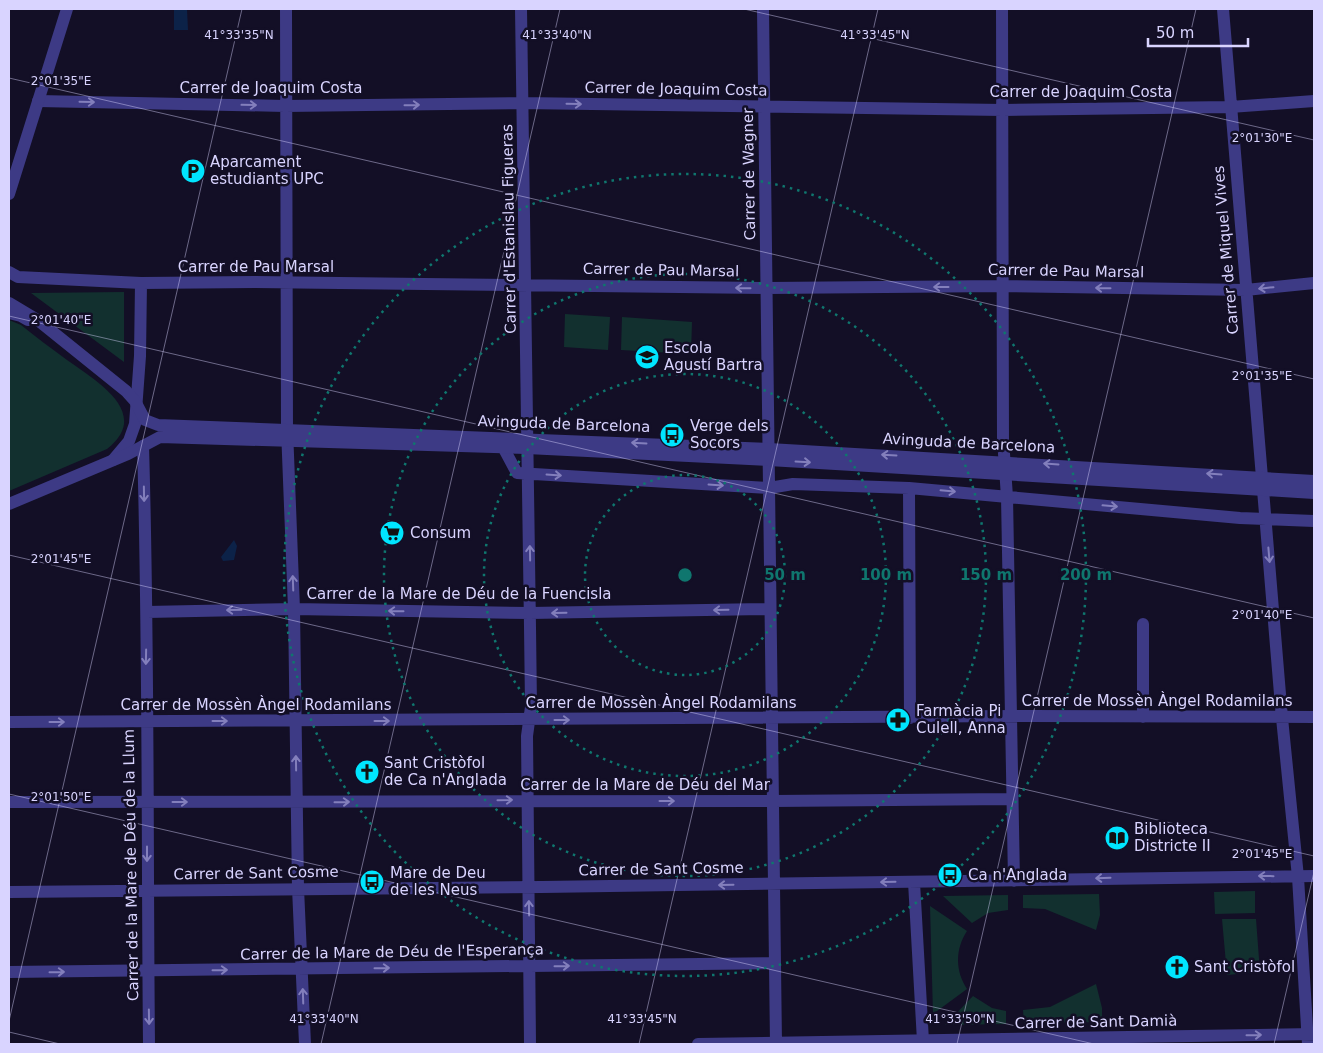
<svg xmlns="http://www.w3.org/2000/svg" width="1323" height="1053" font-family="'DejaVu Sans',sans-serif">
<style>
.green{fill:#12302f}
.water{fill:#0c2248}
.lines{fill:none;stroke-linecap:round;stroke-linejoin:round}
.minor{stroke:#3d3a85;stroke-width:12}
.tertiary{stroke:#3d3a85;stroke-width:12}
.oneway{stroke:#837fbc}
.ticks{fill:none;stroke:#d9d4ff;stroke-width:1;stroke-opacity:0.45}
.ring{fill:none;stroke:#0f766e;stroke-width:2.5;stroke-dasharray:2.5 5}
.labels{text-anchor:middle;dominant-baseline:central;stroke-width:5;stroke-linejoin:round;paint-order:stroke}
.street-label{font-size:15px;fill:#d9d4ff;stroke:#130f26}
.poi-label{font-size:15px;fill:#d9d4ff;stroke:#130f26;text-anchor:start}
.ticks-label{font-size:12px;text-anchor:middle;fill:#d9d4ff;stroke:#130f26;stroke-width:5;stroke-linejoin:round;paint-order:stroke}
.centre{fill:#0f766e;stroke:#130f26;stroke-width:2.5}
.ring-label{font-size:15px;text-anchor:middle;font-weight:bold;fill:#0f766e;stroke:#130f26;stroke-width:5;stroke-linejoin:round;paint-order:stroke}
</style>
<rect width="100%" height="100%" fill="#130f26"/>
<path class="green" d="M 124,292 L 124,362 L 31,293 Z
M 565,314 L 610,317 L 608,350 L 564,347 Z
M 622,317 L 692,322 L 691,354 L 621,350 Z
M 9,320 L 21,325 C 36,337 52,349 67,360 C 95,380 153,413 107,449 L 9,491 Z
M 1255,891 L 1255,913 L 1215,914 L 1214,892 Z
M 1099,894 L 1100,915 L 1096,930 L 1045,909 L 1023,908 L 1023,895 Z
M 1008,895 L 1008,910 L 988,913 L 972,923 L 943,896 Z
M 930,906 L 967,931 C 955,949 955,971 967,989 L 933,1014 Z
M 1222,919 L 1256,919 L 1260,972 L 1227,975 Z
M 1096,984 L 1102,1008 L 1102,1022 L 1024,1023 L 1023,1010 L 1050,1007 Z
M 973,996 L 992,1008 L 1006,1011 L 1006,1024 L 945,1025 Z"/>
<path class="water" d="M 174,9 L 187,9 L 188,30 L 174,30 Z
M 234,540 L 237,546 L 234,560 L 223,561 L 221,557 Z"/>
<g class="lines">
<path class="minor" d="M 286,9 L 287,429 L 294,609 L 298,888 L 305,1044
M 521,9 L 530,627 L 531,707 L 527,736 L 530,1044
M 763,9 L 776,1044
M 1002,9 L 1003,439 L 1007,497 L 1014,881
M 1223,9 L 1282,718 L 1298,877 L 1308,1044
M 38,101 L 285,106 L 523,103 L 1003,110 L 1230,107 L 1314,101
M 9,272 L 18,277 L 141,283 L 255,282 L 767,288 L 1003,286 L 1246,290 L 1314,283
M 9,313 L 21,316 L 28,320
M 143,446 C 149,645 147,845 149,1044
M 503,447 L 517,473 L 769,488 L 793,484 L 909,488 L 1240,518 L 1314,521
M 113,460 L 129,441 L 135,424 L 140,356 L 141,283
M 909,488 L 910,718
M 147,612 L 294,609 L 530,613 L 770,609
M 1143,717 L 1143,624
M 9,722 L 1031,716 L 1314,717
M 9,802 L 773,801 L 1012,799
M 914,882 L 923,1041
M 9,892 L 542,887 L 1314,876
M 9,972 L 775,963
M 698,1044 L 1314,1034"/>
<path class="tertiary" d="M 9,194 L 67,9
M 9,303 L 39,321 L 126,391 L 135,401 L 145,420 L 158,425 L 769,449 L 1314,481
M 9,504 L 128,454 L 160,437 L 527,448 L 769,460 L 1314,493"/>
</g>
<defs><path id="oneway-shaft" d="M-6 0H5M1.5-3L5.5 0L1.5 3" fill="none" stroke-width="1.6" stroke-linecap="round" stroke-linejoin="round" transform="scale(1.25)"/></defs>
<g class="oneway">
<use href="#oneway-shaft" transform="translate(87 102) rotate(1)"/>
<use href="#oneway-shaft" transform="translate(574 104) rotate(1)"/>
<use href="#oneway-shaft" transform="translate(249 105) rotate(1)"/>
<use href="#oneway-shaft" transform="translate(412 105) rotate(-1)"/>
<use href="#oneway-shaft" transform="translate(941 287) rotate(180)"/>
<use href="#oneway-shaft" transform="translate(743 288) rotate(-179)"/>
<use href="#oneway-shaft" transform="translate(1103 288) rotate(-179)"/>
<use href="#oneway-shaft" transform="translate(1266 288) rotate(174)"/>
<use href="#oneway-shaft" transform="translate(639 443) rotate(-177)"/>
<use href="#oneway-shaft" transform="translate(889 455) rotate(-177)"/>
<use href="#oneway-shaft" transform="translate(803 462) rotate(3)"/>
<use href="#oneway-shaft" transform="translate(1051 464) rotate(-176)"/>
<use href="#oneway-shaft" transform="translate(1214 474) rotate(-176)"/>
<use href="#oneway-shaft" transform="translate(554 475) rotate(4)"/>
<use href="#oneway-shaft" transform="translate(716 485) rotate(4)"/>
<use href="#oneway-shaft" transform="translate(948 491) rotate(5)"/>
<use href="#oneway-shaft" transform="translate(144 494) rotate(89)"/>
<use href="#oneway-shaft" transform="translate(1110 506) rotate(5)"/>
<use href="#oneway-shaft" transform="translate(530 553) rotate(-91)"/>
<use href="#oneway-shaft" transform="translate(1269 555) rotate(85)"/>
<use href="#oneway-shaft" transform="translate(293 583) rotate(-92)"/>
<use href="#oneway-shaft" transform="translate(234 610) rotate(179)"/>
<use href="#oneway-shaft" transform="translate(721 610) rotate(179)"/>
<use href="#oneway-shaft" transform="translate(396 611) rotate(-179)"/>
<use href="#oneway-shaft" transform="translate(559 613) rotate(179)"/>
<use href="#oneway-shaft" transform="translate(146 657) rotate(91)"/>
<use href="#oneway-shaft" transform="translate(562 720)"/>
<use href="#oneway-shaft" transform="translate(220 721)"/>
<use href="#oneway-shaft" transform="translate(382 721)"/>
<use href="#oneway-shaft" transform="translate(57 722)"/>
<use href="#oneway-shaft" transform="translate(296 763) rotate(-91)"/>
<use href="#oneway-shaft" transform="translate(505 800) rotate(-1)"/>
<use href="#oneway-shaft" transform="translate(667 801)"/>
<use href="#oneway-shaft" transform="translate(180 802)"/>
<use href="#oneway-shaft" transform="translate(342 802) rotate(-1)"/>
<use href="#oneway-shaft" transform="translate(147 854) rotate(90)"/>
<use href="#oneway-shaft" transform="translate(1266 876) rotate(-179)"/>
<use href="#oneway-shaft" transform="translate(1103 878) rotate(178)"/>
<use href="#oneway-shaft" transform="translate(888 882) rotate(179)"/>
<use href="#oneway-shaft" transform="translate(726 885) rotate(179)"/>
<use href="#oneway-shaft" transform="translate(529 908) rotate(-91)"/>
<use href="#oneway-shaft" transform="translate(562 966) rotate(-1)"/>
<use href="#oneway-shaft" transform="translate(382 968) rotate(-1)"/>
<use href="#oneway-shaft" transform="translate(220 970) rotate(-1)"/>
<use href="#oneway-shaft" transform="translate(57 972) rotate(-1)"/>
<use href="#oneway-shaft" transform="translate(303 996) rotate(-92)"/>
<use href="#oneway-shaft" transform="translate(149 1017) rotate(89)"/>
<use href="#oneway-shaft" transform="translate(1254 1035) rotate(-1)"/>
</g>
<path class="ticks" d="M 744,9 L 1314,140M 9,78 L 1314,379M 9,316 L 1314,618M 9,555 L 1314,856M 9,794 L 1094,1044M 9,1021 L 242,9M 9,1032 L 60,1044M 321,1044 L 560,9M 639,1044 L 878,9M 957,1044 L 1196,9M 1274,1044 L 1314,872"/>
<g class="ring">
<circle cx="685" cy="575" r="100"/>
<circle cx="685" cy="575" r="201"/>
<circle cx="685" cy="575" r="301"/>
<circle cx="685" cy="575" r="401"/>
</g>
<defs>
<symbol id="parking-disc" viewBox="-11 -11 22 22"><circle r="9.5" fill="#00e5ff" stroke="#130f26"/><path d="M-3.5-5.5H1a3.5 3.5 0 0 1 0 7H-1V5.5H-3.5ZM-1-3.4V-.6H.8a1.4 1.4 0 0 0 0-2.8Z" fill="#111"/></symbol>
<symbol id="school-disc" viewBox="-11 -11 22 22"><circle r="9.5" fill="#00e5ff" stroke="#130f26"/><path d="M0-5L7-2L0 1L-7-2ZM-4 1L0 2.5L4 1V4Q0 6-4 4Z" fill="#111"/></symbol>
<symbol id="bus-disc" viewBox="-11 -11 22 22"><circle r="9.5" fill="#00e5ff" stroke="#130f26"/><path d="M-5-6H5V4H4V6H2V4H-2V6H-4V4H-5ZM-3.5-4V0h7V-4ZM-3.5 1.2v1.5H-2V1.2ZM2 1.2v1.5H3.5V1.2Z" fill="#111"/></symbol>
<symbol id="supermarket-disc" viewBox="-11 -11 22 22"><circle r="9.5" fill="#00e5ff" stroke="#130f26"/><path d="M-6-5.5h2.5l.6 2H6L4.5 2H-2.5L-4.4-4H-6ZM-1.5 3.2a1.3 1.3 0 1 0 .1 0ZM3 3.2a1.3 1.3 0 1 0 .1 0Z" fill="#111"/></symbol>
<symbol id="pharmacy-disc" viewBox="-11 -11 22 22"><circle r="9.5" fill="#00e5ff" stroke="#130f26"/><path d="M-2-6h4v4h4v4h-4v4h-4v-4h-4v-4h4Z" fill="#111"/></symbol>
<symbol id="church-disc" viewBox="-11 -11 22 22"><circle r="9.5" fill="#00e5ff" stroke="#130f26"/><path d="M-1.2-6h2.4v3.5h3.3v2.4h-3.3V6h-2.4V-.1h-3.3v-2.4h3.3Z" fill="#111"/></symbol>
<symbol id="library-disc" viewBox="-11 -11 22 22"><circle r="9.5" fill="#00e5ff" stroke="#130f26"/><path d="M-6-4Q-3-5.5-.7-3.5V5Q-3 3-6 4ZM6-4Q3-5.5 .7-3.5V5Q3 3 6 4Z" fill="#111"/></symbol>
</defs>
<g fill-rule="evenodd">
<use href="#parking-disc" x="179" y="157" width="28" height="28"/>
<use href="#school-disc" x="633" y="343" width="28" height="28"/>
<use href="#bus-disc" x="658" y="421" width="28" height="28"/>
<use href="#supermarket-disc" x="378" y="519" width="28" height="28"/>
<use href="#pharmacy-disc" x="884" y="706" width="28" height="28"/>
<use href="#church-disc" x="353" y="758" width="28" height="28"/>
<use href="#library-disc" x="1103" y="824" width="28" height="28"/>
<use href="#bus-disc" x="936" y="861" width="28" height="28"/>
<use href="#bus-disc" x="358" y="868" width="28" height="28"/>
<use href="#church-disc" x="1163" y="953" width="28" height="28"/>
</g>
<g class="labels">
<g class="street-label">
<text x="271" y="88">Carrer de Joaquim Costa</text>
<text transform="translate(676 89) rotate(1)">Carrer de Joaquim Costa</text>
<text x="1081" y="92">Carrer de Joaquim Costa</text>
<text transform="translate(749 174) rotate(-91)">Carrer de Wagner</text>
<text transform="translate(509 229) rotate(-91)">Carrer d'Estanislau Figueras</text>
<text transform="translate(1226 250) rotate(-95)">Carrer de Miquel Vives</text>
<text x="256" y="267">Carrer de Pau Marsal</text>
<text transform="translate(661 270) rotate(1)">Carrer de Pau Marsal</text>
<text transform="translate(1066 271) rotate(1)">Carrer de Pau Marsal</text>
<text transform="translate(564 424) rotate(2)">Avinguda de Barcelona</text>
<text transform="translate(969 443) rotate(3)">Avinguda de Barcelona</text>
<text x="459" y="594">Carrer de la Mare de Déu de la Fuencisla</text>
<text x="1157" y="701">Carrer de Mossèn Àngel Rodamilans</text>
<text x="661" y="703">Carrer de Mossèn Àngel Rodamilans</text>
<text x="256" y="705">Carrer de Mossèn Àngel Rodamilans</text>
<text x="645" y="785">Carrer de la Mare de Déu del Mar</text>
<text transform="translate(131 865) rotate(-91)">Carrer de la Mare de Déu de la Llum</text>
<text transform="translate(661 869) rotate(-1)">Carrer de Sant Cosme</text>
<text transform="translate(256 873) rotate(-1)">Carrer de Sant Cosme</text>
<text transform="translate(392 952) rotate(-1)">Carrer de la Mare de Déu de l'Esperança</text>
<text transform="translate(1096 1022) rotate(-1)">Carrer de Sant Damià</text>
</g>
<g class="poi-label">
<text x="210" y="162">Aparcament<tspan x="210" dy="17">estudiants UPC</tspan></text>
<text x="664" y="348">Escola<tspan x="664" dy="17">Agustí Bartra</tspan></text>
<text x="690" y="426">Verge dels<tspan x="690" dy="17">Socors</tspan></text>
<text x="410" y="533">Consum</text>
<text x="916" y="711">Farmàcia Pi<tspan x="916" dy="17">Culell, Anna</tspan></text>
<text x="384" y="763">Sant Cristòfol<tspan x="384" dy="17">de Ca n'Anglada</tspan></text>
<text x="1134" y="829">Biblioteca<tspan x="1134" dy="17">Districte II</tspan></text>
<text x="390" y="873">Mare de Deu<tspan x="390" dy="17">de les Neus</tspan></text>
<text x="968" y="875">Ca n'Anglada</text>
<text x="1194" y="967">Sant Cristòfol</text>
</g>
</g>
<g class="ticks-label">
<text x="239" y="39">41°33'35"N</text>
<text x="557" y="39">41°33'40"N</text>
<text x="875" y="39">41°33'45"N</text>
<text x="61" y="85">2°01'35"E</text>
<text x="1262" y="142">2°01'30"E</text>
<text x="61" y="324">2°01'40"E</text>
<text x="1262" y="380">2°01'35"E</text>
<text x="61" y="563">2°01'45"E</text>
<text x="1262" y="619">2°01'40"E</text>
<text x="61" y="801">2°01'50"E</text>
<text x="1262" y="858">2°01'45"E</text>
<text x="324" y="1023">41°33'40"N</text>
<text x="642" y="1023">41°33'45"N</text>
<text x="960" y="1023">41°33'50"N</text>
</g>
<circle cx="685" cy="575" r="8" class="centre"/>
<g class="ring-label">
<text x="785" y="580">50 m</text>
<text x="886" y="580">100 m</text>
<text x="986" y="580">150 m</text>
<text x="1086" y="580">200 m</text>
</g>
<rect width="1323" height="1053" fill="none" stroke="#d9d4ff" stroke-width="20"/>
<path d="M1148 38v8h100v-8" fill="none" stroke="#d9d4ff" stroke-width="2.5"/>
<text x="1156" y="38" font-size="15" fill="#d9d4ff" stroke="#130f26" stroke-width="4" paint-order="stroke">50 m</text>
</svg>
